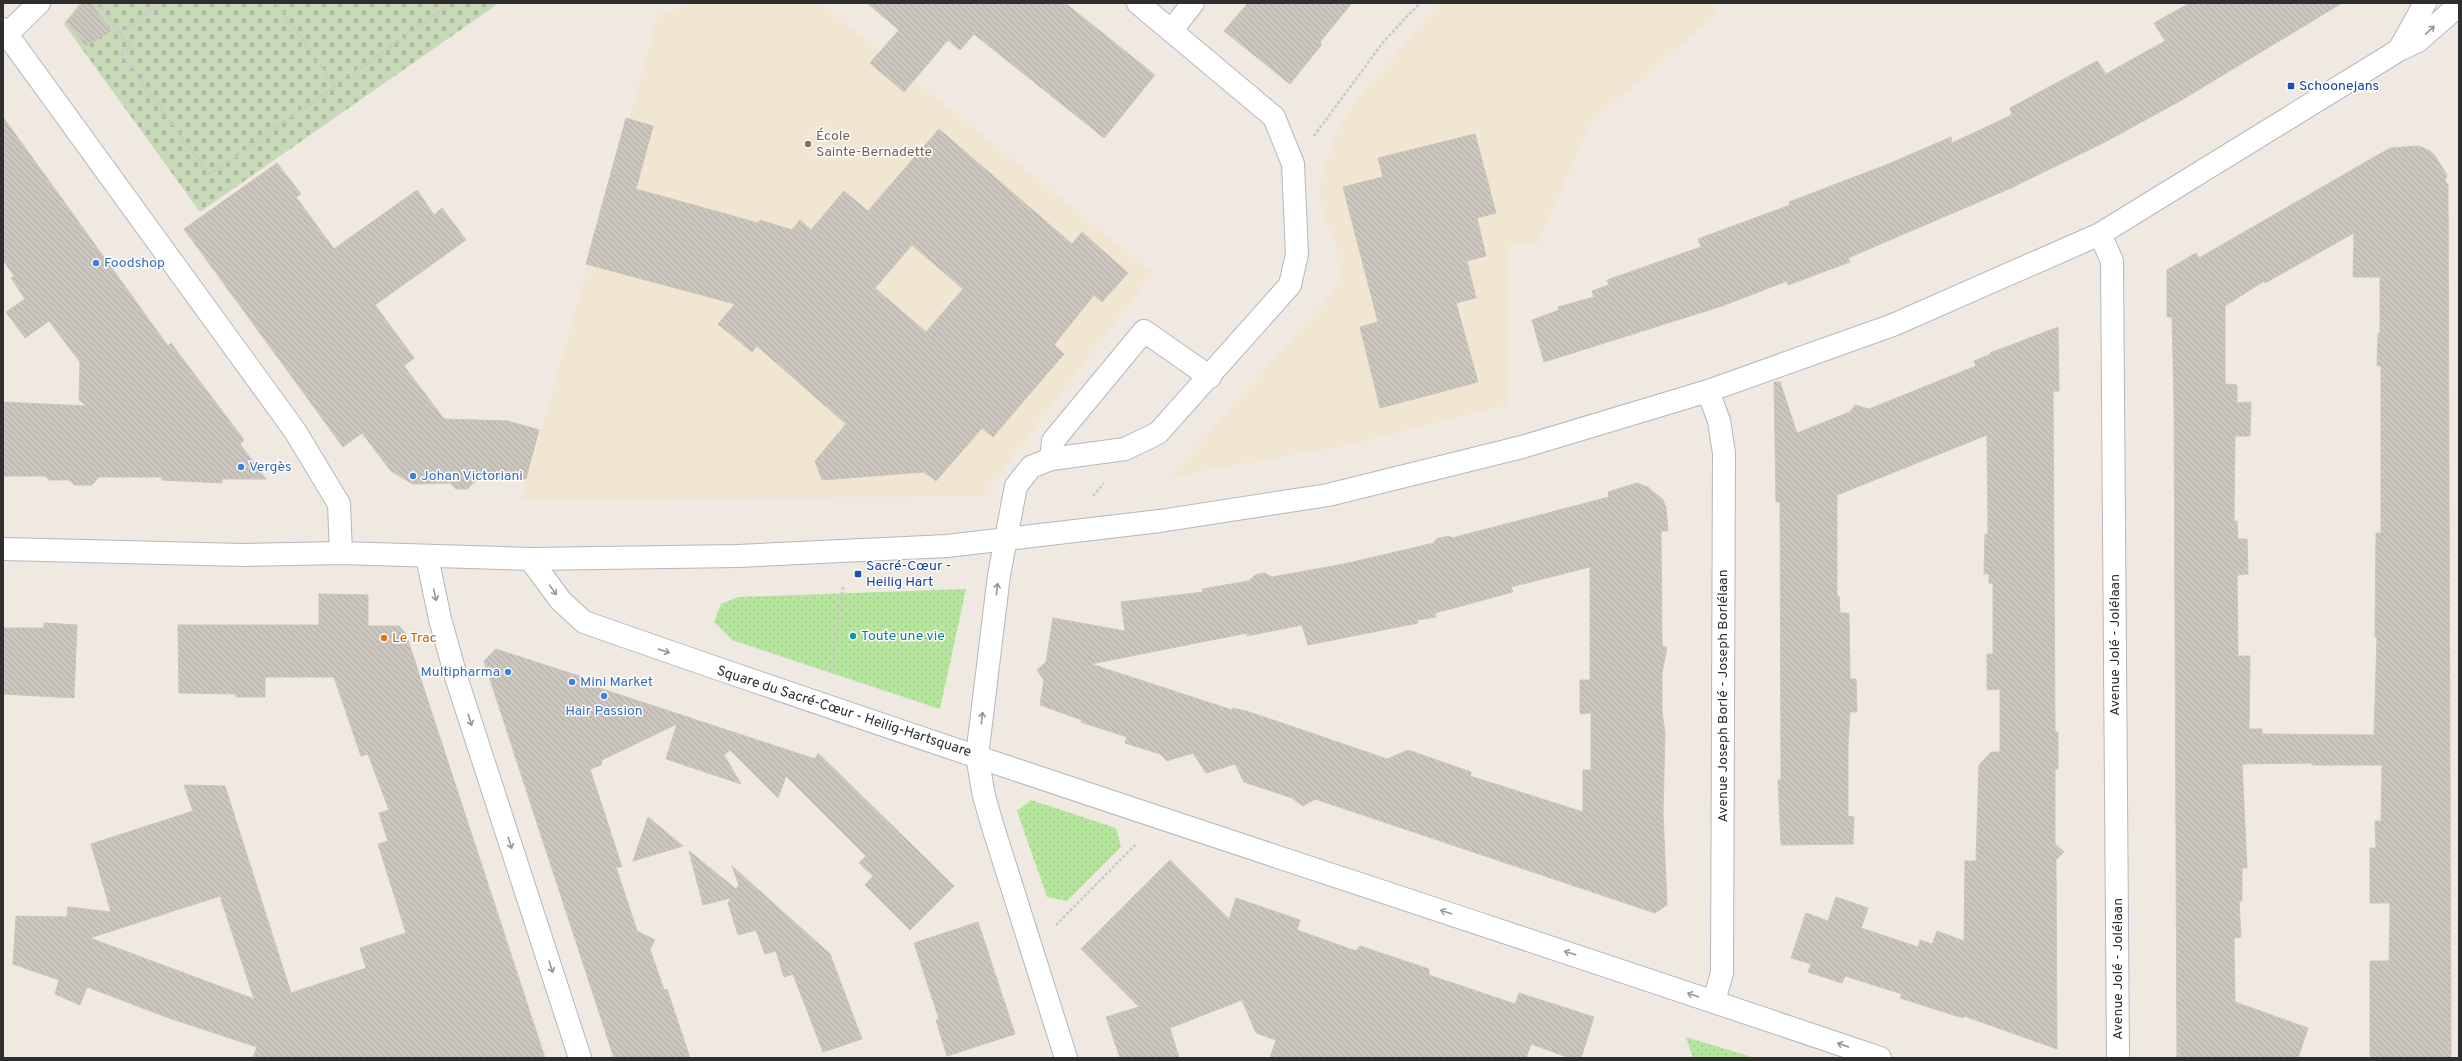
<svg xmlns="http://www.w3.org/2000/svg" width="2462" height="1061" font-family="Overpass,sans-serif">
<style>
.education{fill:#f0e6d1}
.cemetery{fill:url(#cemetery-stones)}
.garden{fill:url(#garden-dots)}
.building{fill:url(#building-back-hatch);stroke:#cbc5ba;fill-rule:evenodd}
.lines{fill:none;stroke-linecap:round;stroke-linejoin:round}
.lane-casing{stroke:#b4b7c1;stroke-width:24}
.street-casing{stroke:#b4b7c1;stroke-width:24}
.path{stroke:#c9c9c9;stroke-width:2.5;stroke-dasharray:3 2;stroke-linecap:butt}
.lane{stroke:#fff;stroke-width:22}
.street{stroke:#fff;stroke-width:22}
.oneway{stroke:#969696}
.transit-dot{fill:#1a4fb4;stroke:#fff;stroke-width:1.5}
.education-dot{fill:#8d6e63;stroke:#fff;stroke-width:1.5}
.shop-dot{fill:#3f7fe0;stroke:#fff;stroke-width:1.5}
.culture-dot{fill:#0f9aa8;stroke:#fff;stroke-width:1.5}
.food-dot{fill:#e8710a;stroke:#fff;stroke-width:1.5}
.labels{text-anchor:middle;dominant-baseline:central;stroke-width:3;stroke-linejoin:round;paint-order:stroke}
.transit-label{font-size:14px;fill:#164399;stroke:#fff;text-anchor:start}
.education-label{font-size:14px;fill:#785e54;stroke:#fff;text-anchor:start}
.shop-label{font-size:14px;fill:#366cbe;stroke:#fff;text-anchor:start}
.culture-label{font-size:14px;fill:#0d838f;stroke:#fff;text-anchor:start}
.food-label{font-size:14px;fill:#c56008;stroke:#fff;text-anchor:start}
.street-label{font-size:14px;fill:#2e2e2e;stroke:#fff}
</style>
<defs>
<pattern id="cemetery-stones" width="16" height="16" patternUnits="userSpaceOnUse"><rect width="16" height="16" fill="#c8d9b8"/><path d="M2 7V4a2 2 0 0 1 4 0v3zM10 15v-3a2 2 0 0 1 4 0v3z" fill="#acbb9e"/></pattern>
<pattern id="garden-dots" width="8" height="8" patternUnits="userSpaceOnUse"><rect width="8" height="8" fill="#b6e59e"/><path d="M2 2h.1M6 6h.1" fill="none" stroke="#9dc588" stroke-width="1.8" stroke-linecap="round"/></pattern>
<pattern id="building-back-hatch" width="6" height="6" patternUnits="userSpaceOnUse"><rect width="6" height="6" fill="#cbc7bf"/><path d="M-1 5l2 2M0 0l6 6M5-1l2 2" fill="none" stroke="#afaba4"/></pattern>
</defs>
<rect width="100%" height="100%" fill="#efe9e1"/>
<path class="education" d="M 693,3 L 820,3 L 1153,273 L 982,497 L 522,499 L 658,15 Z
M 1440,3 L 1714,3 L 1716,15 L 1591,123 L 1538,244 L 1510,245 L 1508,405 L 1354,444 L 1170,477 L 1331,294 L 1339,283 L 1338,262 L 1335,243 L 1321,207 L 1320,189 L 1322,173 L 1337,133 L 1355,101 Z"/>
<path class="cemetery" d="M 80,3 L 499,3 L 200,212 L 64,24 Z"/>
<path class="garden" d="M 966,589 L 940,709 L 732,640 L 714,622 L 721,604 L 738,597 Z
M 1031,800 L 1116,828 L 1121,847 L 1067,901 L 1047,897 L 1017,811 Z
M 1686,1037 L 1755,1058 L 1693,1058 Z"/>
<path class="building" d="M 83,3 L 91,3 L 111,31 L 86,46 L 67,21 Z
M 867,3 L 1065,3 L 1155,75 L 1104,138 L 974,34 L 960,50 L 948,40 L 904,92 L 870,63 L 899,30 Z
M 1248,3 L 1352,3 L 1320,42 L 1322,44 L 1290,84 L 1224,31 Z
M 2190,3 L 2342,3 L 2180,101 L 2105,142 L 2011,188 L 1848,258 L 1850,262 L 1788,285 L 1787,281 L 1722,306 L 1544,362 L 1532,320 L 1559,310 L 1558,307 L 1594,297 L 1592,291 L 1609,285 L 1607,280 L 1701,247 L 1698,239 L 1790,205 L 1789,202 L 1886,165 L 1951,137 L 1952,143 L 2012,115 L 2010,108 L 2097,61 L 2106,74 L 2165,41 L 2154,23 Z
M 3,117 L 168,346 L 171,343 L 244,440 L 240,444 L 266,479 L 222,479 L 222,483 L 162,480 L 161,477 L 99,477 L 92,485 L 74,485 L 69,480 L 49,480 L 45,476 L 3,476 L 3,402 L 87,406 L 79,400 L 80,362 L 49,321 L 25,338 L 6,312 L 25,299 L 11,278 L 14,276 L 3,260 Z
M 626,118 L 653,126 L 636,189 L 758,223 L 760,220 L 792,230 L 800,220 L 811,230 L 844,191 L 868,211 L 939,129 L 1072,244 L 1082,232 L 1128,273 L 1102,302 L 1094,295 L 1054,345 L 1064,354 L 993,437 L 982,428 L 936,481 L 924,472 L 822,480 L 815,461 L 846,424 L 757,346 L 752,352 L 718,324 L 735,304 L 586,264 ZM 912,245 L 963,289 L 926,332 L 875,288 Z
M 1475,134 L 1496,213 L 1477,218 L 1486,256 L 1467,261 L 1476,298 L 1456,303 L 1478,382 L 1380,408 L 1360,327 L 1378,322 L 1343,187 L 1383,177 L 1378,158 Z
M 2419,146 L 2430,151 L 2435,156 L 2447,175 L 2445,181 L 2448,185 L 2451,1058 L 2370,1058 L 2370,961 L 2389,961 L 2390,903 L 2370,903 L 2370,848 L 2376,848 L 2375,821 L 2381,821 L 2382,765 L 2312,765 L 2313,763 L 2242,764 L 2247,868 L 2242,868 L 2242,901 L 2239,901 L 2241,937 L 2234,938 L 2235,1002 L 2308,1028 L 2298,1058 L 2177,1058 L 2174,403 L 2172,317 L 2167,317 L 2167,270 L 2196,253 L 2199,258 L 2390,148 ZM 2354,233 L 2353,277 L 2380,277 L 2380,333 L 2378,333 L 2377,366 L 2381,366 L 2381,533 L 2376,533 L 2375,637 L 2377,637 L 2374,735 L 2262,734 L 2262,729 L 2249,729 L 2250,656 L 2238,656 L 2237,575 L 2248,574 L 2247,539 L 2238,539 L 2237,521 L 2234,521 L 2235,436 L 2250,436 L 2251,402 L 2237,403 L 2237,385 L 2225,384 L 2225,306 L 2264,281 L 2265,283 Z
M 277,163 L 301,194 L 296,197 L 334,249 L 417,190 L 434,215 L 442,208 L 466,240 L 375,305 L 414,358 L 404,366 L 444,419 L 508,421 L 539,430 L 526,479 L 479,478 L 467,489 L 456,489 L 450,483 L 413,484 L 391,471 L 362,433 L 343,447 L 184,229 Z
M 2058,327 L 2059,391 L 2053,391 L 2055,732 L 2058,732 L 2058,769 L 2055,769 L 2055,844 L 2064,852 L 2056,860 L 2057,1049 L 1964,1016 L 1963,1018 L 1900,998 L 1902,994 L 1845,976 L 1842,983 L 1808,972 L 1811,964 L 1791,958 L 1806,913 L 1828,921 L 1836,897 L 1868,908 L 1861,928 L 1918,947 L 1920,940 L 1932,944 L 1937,931 L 1964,941 L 1965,861 L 1976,861 L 1979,765 L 1991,752 L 2000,752 L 2000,689 L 1987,690 L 1987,654 L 1993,654 L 1993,583 L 1989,583 L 1989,574 L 1984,574 L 1985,534 L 1988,534 L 1987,435 L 1837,495 L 1837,596 L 1839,596 L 1840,613 L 1849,613 L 1850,679 L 1856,679 L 1857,712 L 1850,712 L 1848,745 L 1848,816 L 1854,817 L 1853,844 L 1781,845 L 1778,780 L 1781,780 L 1780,502 L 1776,502 L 1774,382 L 1780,382 L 1797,433 L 1850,412 L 1855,405 L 1869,409 L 1976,366 L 1974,361 L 1991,354 L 1990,353 Z
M 1637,483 L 1648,487 L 1663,500 L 1666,508 L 1668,531 L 1661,531 L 1662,644 L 1663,647 L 1667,647 L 1662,673 L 1662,712 L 1665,733 L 1663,813 L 1667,905 L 1655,913 L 1315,799 L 1303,806 L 1292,798 L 1244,782 L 1235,764 L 1206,773 L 1193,753 L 1167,761 L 1160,754 L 1125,743 L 1127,737 L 1081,722 L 1082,720 L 1040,705 L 1044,680 L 1037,670 L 1046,662 L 1053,618 L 1125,631 L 1121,602 L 1203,592 L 1202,589 L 1249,581 L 1255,575 L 1264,573 L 1272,577 L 1344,564 L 1434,543 L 1436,539 L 1449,536 L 1452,538 L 1609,497 L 1608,492 ZM 1590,567 L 1590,680 L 1580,680 L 1580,714 L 1591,713 L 1591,770 L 1583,770 L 1583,812 L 1470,776 L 1471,772 L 1408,750 L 1387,759 L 1282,723 L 1249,712 L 1233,708 L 1232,710 L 1091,664 L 1247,633 L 1247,636 L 1302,625 L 1308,645 L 1418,623 L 1417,620 L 1436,617 L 1435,613 L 1513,592 L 1511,587 Z
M 319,594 L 368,595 L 368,626 L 399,626 L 406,634 L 545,1058 L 253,1058 L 257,1047 L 169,1018 L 87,987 L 80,1005 L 55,994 L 59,980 L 13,964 L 16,916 L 67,917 L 68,907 L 111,912 L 91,844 L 193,811 L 184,785 L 225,786 L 291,993 L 366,968 L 360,948 L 406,933 L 378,844 L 388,841 L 379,813 L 389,810 L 368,754 L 361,756 L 334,677 L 265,677 L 265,697 L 236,697 L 236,694 L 179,693 L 178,625 L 319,625 ZM 220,896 L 254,999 L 90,938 Z
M 44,623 L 77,625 L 74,698 L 3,694 L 3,628 L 44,628 Z
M 496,649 L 582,677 L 581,682 L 815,759 L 818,753 L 954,886 L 910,930 L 865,885 L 873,876 L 859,863 L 866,856 L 786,776 L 778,798 L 730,750 L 724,755 L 741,784 L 666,759 L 677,724 L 602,760 L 601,765 L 590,769 L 622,867 L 616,867 L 637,931 L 655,940 L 650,949 L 664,990 L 667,989 L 690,1058 L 614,1058 L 484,661 Z
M 648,817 L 683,846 L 633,861 Z
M 689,851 L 736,889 L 739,885 L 732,866 L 830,954 L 862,1039 L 823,1052 L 793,974 L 784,977 L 776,951 L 765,954 L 756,930 L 738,935 L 728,903 L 731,898 L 703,905 Z
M 1170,860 L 1229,919 L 1236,898 L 1300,920 L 1297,930 L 1356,951 L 1360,946 L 1429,969 L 1429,975 L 1515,1004 L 1519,993 L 1594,1017 L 1581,1058 L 1570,1058 L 1531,1044 L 1526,1058 L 1270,1058 L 1276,1040 L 1256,1033 L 1242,1000 L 1170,1028 L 1179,1058 L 1120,1058 L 1106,1017 L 1139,1007 L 1081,949 Z
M 978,922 L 1015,1034 L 947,1056 L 936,1020 L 939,1019 L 914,943 Z"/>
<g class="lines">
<defs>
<path id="lane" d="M 7,34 L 39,3
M 1051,459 L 1053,441 L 1144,331 L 1210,377"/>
<path id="street" d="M 3,29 L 295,431 L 339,504 L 341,553
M 1171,31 L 1193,3
M 2400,48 L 2425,3
M 2100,234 L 2112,261 L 2118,1058
M 1708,391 L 1719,421 L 1724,453 L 1722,973 L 1714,1001
M 3,549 L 243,555 L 341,553 L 530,559 L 738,556 L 947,546 L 1160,521 L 1328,495 L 1522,447 L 1708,391 L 1893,325 L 2100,234 L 2399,50 L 2418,41 L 2459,5
M 427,557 L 440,619 L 457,680 L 580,1058
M 530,559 L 561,601 L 584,622 C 1014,773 1448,911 1880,1058
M 1066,1058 L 992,824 L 984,796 L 977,756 L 999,575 L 1016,486 L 1031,467 L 1051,459 L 1125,449 L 1158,433 L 1290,285 L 1297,254 L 1293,164 L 1274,117 L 1138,3"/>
</defs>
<use href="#lane" class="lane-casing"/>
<use href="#street" class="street-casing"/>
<path class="path" d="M 99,3 L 120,33
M 161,3 L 120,33 L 130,47 L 121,53 L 209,175 L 452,3
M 276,3 L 335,86
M 1314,136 L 1384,41 L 1420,3
M 1093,496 L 1104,483
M 831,669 L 843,587
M 1056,925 L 1137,843"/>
<use href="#lane" class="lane"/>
<use href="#street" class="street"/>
</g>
<defs><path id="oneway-shaft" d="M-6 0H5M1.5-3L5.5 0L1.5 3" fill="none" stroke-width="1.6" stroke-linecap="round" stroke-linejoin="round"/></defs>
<g class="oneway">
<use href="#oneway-shaft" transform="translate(2430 30) rotate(-43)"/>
<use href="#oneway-shaft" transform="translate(997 589) rotate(-83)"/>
<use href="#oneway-shaft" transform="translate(553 590) rotate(54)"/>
<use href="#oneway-shaft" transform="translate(435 595) rotate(78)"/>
<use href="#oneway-shaft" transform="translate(664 651) rotate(19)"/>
<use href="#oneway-shaft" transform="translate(982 718) rotate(-83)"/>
<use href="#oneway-shaft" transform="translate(470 720) rotate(72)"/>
<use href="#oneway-shaft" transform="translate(510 843) rotate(72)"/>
<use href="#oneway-shaft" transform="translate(1446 912) rotate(-162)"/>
<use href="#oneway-shaft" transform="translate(1570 953) rotate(-162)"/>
<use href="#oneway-shaft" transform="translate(551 967) rotate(72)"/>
<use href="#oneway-shaft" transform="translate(1693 995) rotate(-162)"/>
<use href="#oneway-shaft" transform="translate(1843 1045) rotate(-161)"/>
</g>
<g class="transit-dot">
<rect x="2287" y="82" width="8" height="8" rx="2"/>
<rect x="854" y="570" width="8" height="8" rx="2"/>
</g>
<circle class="education-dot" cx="808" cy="144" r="4"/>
<g class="shop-dot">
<circle cx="96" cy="263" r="4"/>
<circle cx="241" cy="467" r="4"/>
<circle cx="413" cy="476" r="4"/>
<circle cx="508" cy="672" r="4"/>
<circle cx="572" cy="682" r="4"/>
<circle cx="604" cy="696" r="4"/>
</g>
<circle class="culture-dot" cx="853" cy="636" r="4"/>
<circle class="food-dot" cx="384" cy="638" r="4"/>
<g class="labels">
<g class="transit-label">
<text x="2299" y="86">Schoonejans</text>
<text x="866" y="566">Sacré-Cœur -<tspan x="866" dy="16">Heilig Hart</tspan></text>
</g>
<g class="education-label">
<text x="816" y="136">École<tspan x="816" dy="16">Sainte-Bernadette</tspan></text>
</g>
<g class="shop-label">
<text x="104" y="263">Foodshop</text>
<text x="249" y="467">Vergès</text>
<text x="421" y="476">Johan Victoriani</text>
<text x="500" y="672" text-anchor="end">Multipharma</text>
<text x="580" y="682">Mini Market</text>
<text x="604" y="711" text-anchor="middle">Hair Passion</text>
</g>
<g class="culture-label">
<text x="861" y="636">Toute une vie</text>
</g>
<g class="food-label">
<text x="392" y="638">Le Trac</text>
</g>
<g class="street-label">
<text transform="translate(2115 645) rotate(-90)">Avenue Jolé - Jolélaan</text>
<text transform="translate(1723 696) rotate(-90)">Avenue Joseph Borlé - Joseph Borlélaan</text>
<text transform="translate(844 712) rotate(18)">Square du Sacré-Cœur - Heilig-Hartsquare</text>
<text transform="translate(2118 969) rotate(-90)">Avenue Jolé - Jolélaan</text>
</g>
</g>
<rect width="2462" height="1061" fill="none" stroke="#2e2e2e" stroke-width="8"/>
</svg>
